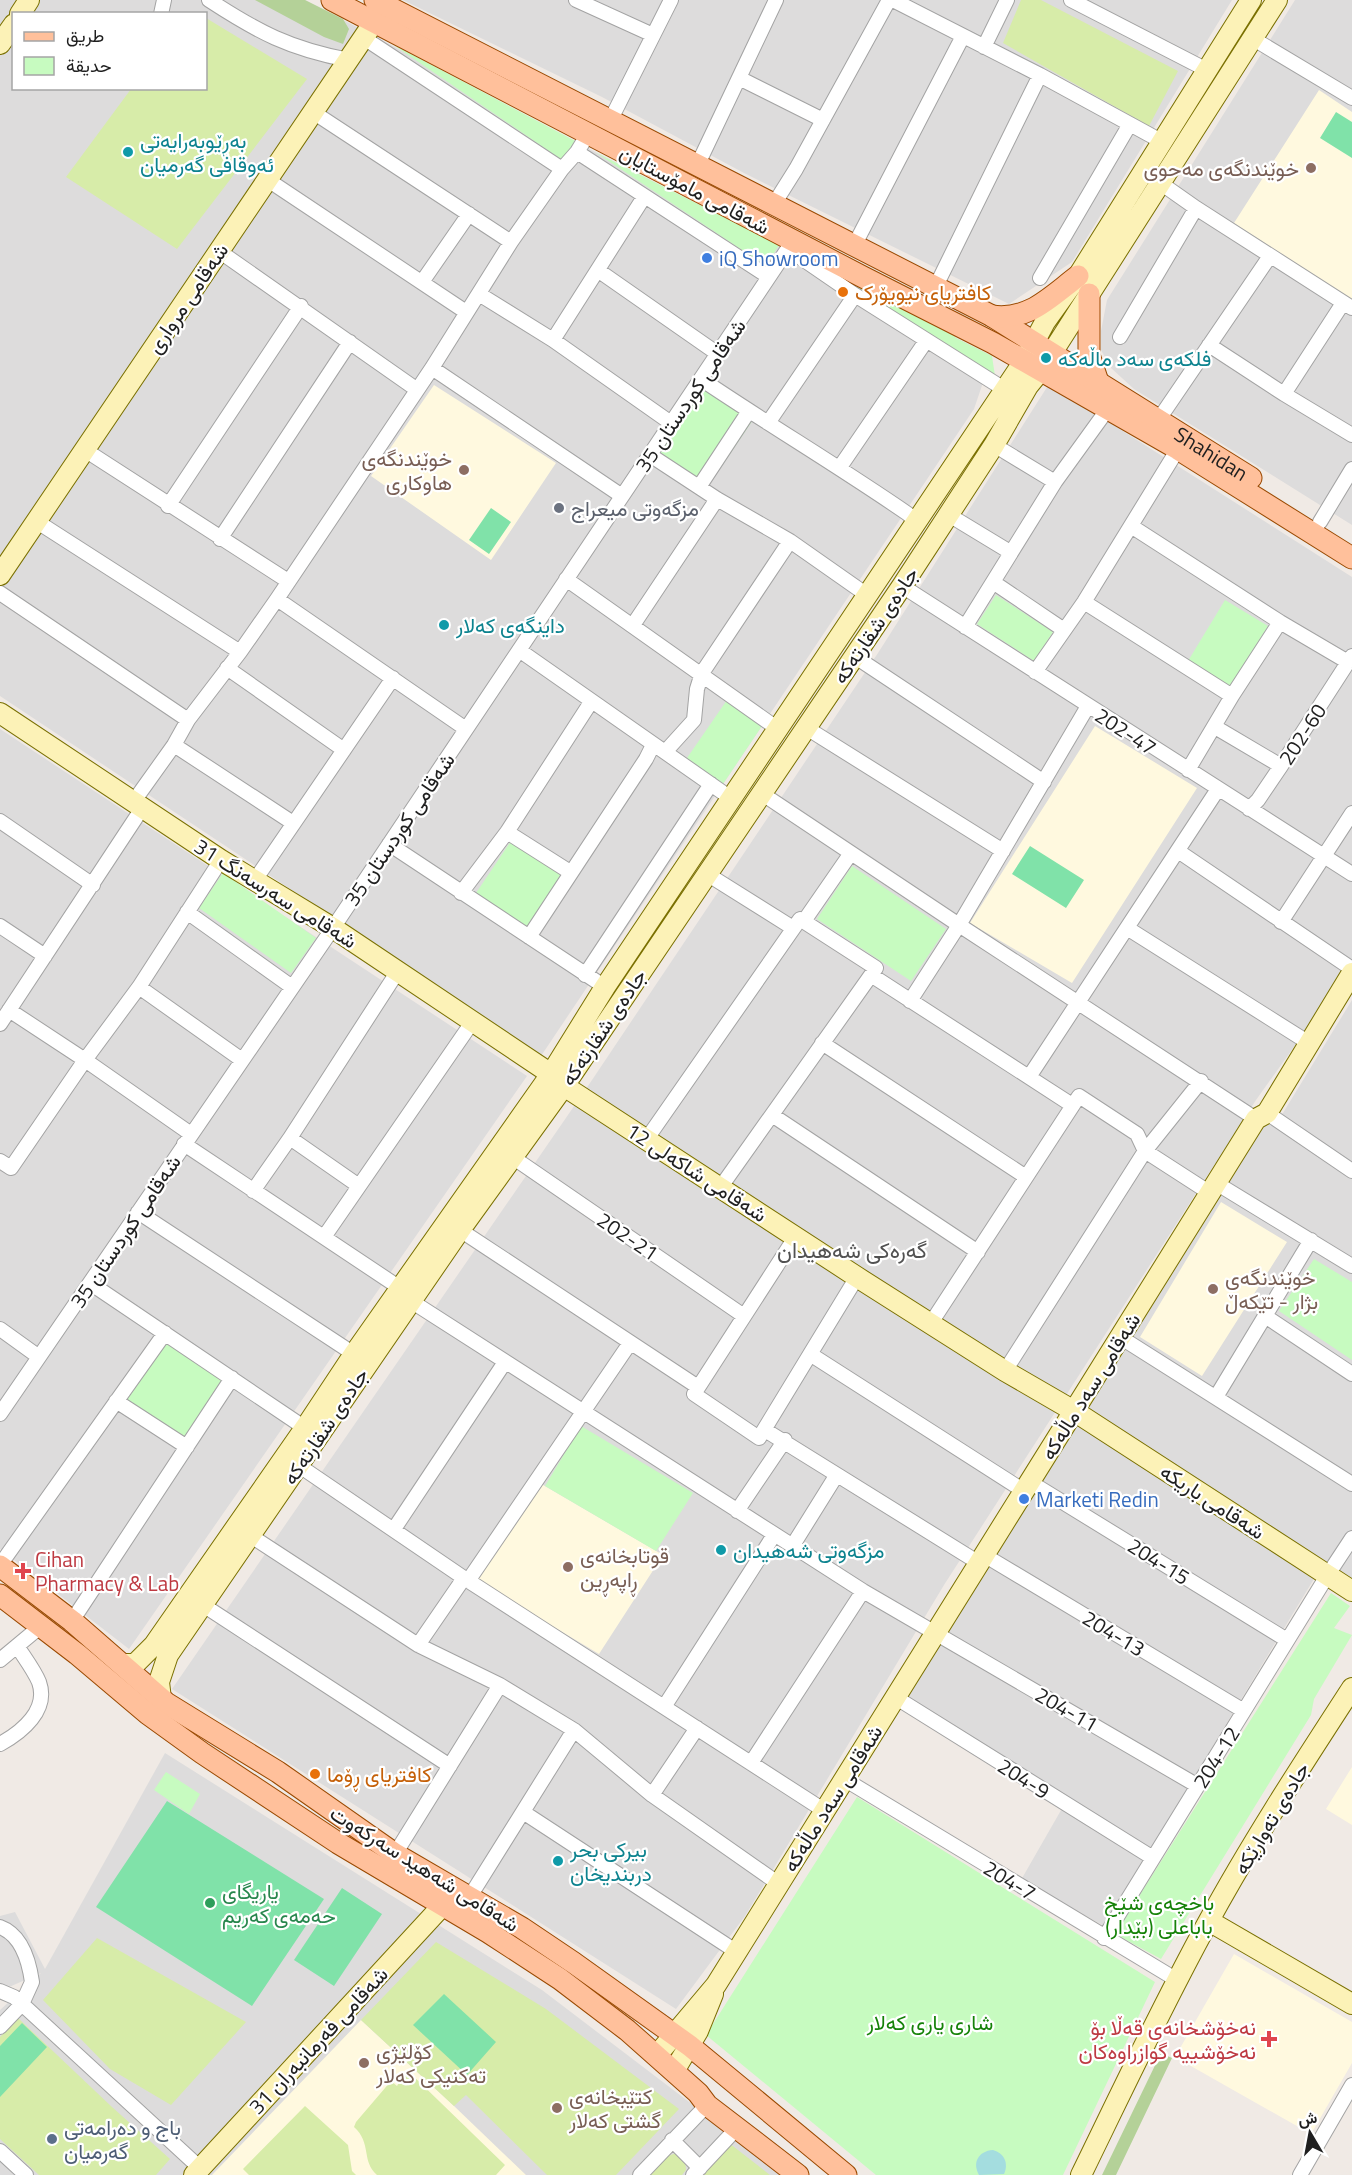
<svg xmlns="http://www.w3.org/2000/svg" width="1352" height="2175" font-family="'Titillium Web',Vazirmatn,sans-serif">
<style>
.residential{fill:#dddcdc;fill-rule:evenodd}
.education{fill:#fff9df}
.grass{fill:#d7eca9}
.forest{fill:#b4d198}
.park{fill:#c7fbc0}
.pitch{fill:#80e2a9}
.water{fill:#a4dddf}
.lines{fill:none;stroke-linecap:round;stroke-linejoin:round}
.street-casing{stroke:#a3a3a3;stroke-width:16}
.secondary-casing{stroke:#7a7001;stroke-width:22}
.primary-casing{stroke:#9a4900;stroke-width:23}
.street{stroke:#fff;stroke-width:14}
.secondary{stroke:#fcf2b7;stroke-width:20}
.primary{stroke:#ffc09b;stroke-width:21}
.culture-dot{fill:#0f9aa8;stroke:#fff;stroke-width:2}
.education-dot{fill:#8d6e63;stroke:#fff;stroke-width:2}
.shop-dot{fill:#3f7fe0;stroke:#fff;stroke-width:2}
.food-dot{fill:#e8710a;stroke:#fff;stroke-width:2}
.worship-dot{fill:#6b7280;stroke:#fff;stroke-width:2}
.health-dot{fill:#e0444e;stroke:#fff;stroke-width:2}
.leisure-dot{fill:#2e9e5b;stroke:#fff;stroke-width:2}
.service-dot{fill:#5c6f8a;stroke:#fff;stroke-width:2}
.labels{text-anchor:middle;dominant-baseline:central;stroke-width:4.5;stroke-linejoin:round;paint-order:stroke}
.culture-label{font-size:21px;fill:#0d838f;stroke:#fff;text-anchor:start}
.education-label{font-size:21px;fill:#785e54;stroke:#fff;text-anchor:start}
.street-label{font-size:21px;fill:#1f1f1f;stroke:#fff}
.shop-label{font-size:21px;fill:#366cbe;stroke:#fff;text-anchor:start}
.food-label{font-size:21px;fill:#c56008;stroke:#fff;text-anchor:start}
.worship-label{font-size:21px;fill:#5b616d;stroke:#fff;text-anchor:start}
.health-label{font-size:21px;fill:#be3a42;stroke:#fff;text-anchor:start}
.leisure-label{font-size:21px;fill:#27864d;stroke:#fff;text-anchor:start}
.park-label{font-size:21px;fill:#158208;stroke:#fff}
.service-label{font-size:21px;fill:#4e5e75;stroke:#fff;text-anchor:start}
.neighbourhood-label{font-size:22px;fill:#525252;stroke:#fff}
</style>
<rect width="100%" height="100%" fill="#f0eae5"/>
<path class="residential" d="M 0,0 L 305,0 L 595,152 L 849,282 L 944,325 L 956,338 L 992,356 L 974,409 L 541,1056 L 0,696 ZM 14,14 L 206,14 L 206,88 L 14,88 Z
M 403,0 L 1232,0 L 1072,262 L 1009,304 L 744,173 L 602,97 Z
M 1295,0 L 1352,0 L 1352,525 L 1134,389 L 1111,368 L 1101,350 L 1101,331 L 1107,300 Z
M 1049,384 L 1352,577 L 1352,958 L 1321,1009 L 1256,1100 L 944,1585 L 745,1916 L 676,2009 L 172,1689 L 590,1083 L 878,653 Z
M 0,729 L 527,1076 L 129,1649 L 0,1549 Z
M 1352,1000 L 1352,1582 L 1323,1564 L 1104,1926 L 1021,1880 L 1068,1798 L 902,1696 L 1258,1128 L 1283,1113 Z
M 165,1753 L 542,1990 L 785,2175 L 0,2175 L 0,2010 L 41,1973 L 0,1991 L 0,1916 L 15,1912 L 45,1969 Z"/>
<path class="education" d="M 1319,90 L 1352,112 L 1352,300 L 1234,223 Z
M 434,385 L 556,463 L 491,560 L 371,476 Z
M 1095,726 L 1197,788 L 1072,983 L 970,923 Z
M 1221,1202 L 1287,1242 L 1202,1376 L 1140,1337 Z
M 538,1482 L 663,1555 L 599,1654 L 474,1579 Z
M 1352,1767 L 1352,1825 L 1326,1809 Z
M 1234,1954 L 1352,2022 L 1352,2063 L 1311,2134 L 1175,2057 Z
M 361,2020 L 454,2106 L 526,2175 L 212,2175 Z"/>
<path class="grass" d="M 1021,0 L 1041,0 L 1178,71 L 1149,126 L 1003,43 Z
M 206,18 L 307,79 L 177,249 L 66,177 L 131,89 L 206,88 Z
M 97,1938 L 246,2022 L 171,2105 L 110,2069 L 43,2000 Z
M 436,1942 L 546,2009 L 679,2109 L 616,2175 L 547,2175 L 466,2095 L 454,2106 L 361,2020 Z
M 18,2018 L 112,2107 L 170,2159 L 156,2175 L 39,2175 L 0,2139 L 0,2037 Z
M 407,2070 L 505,2165 L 496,2175 L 377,2175 C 361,2161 372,2143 354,2127 L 356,2122 L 391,2081 L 397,2086 Z
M 305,2106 L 348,2145 L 352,2171 L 356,2175 L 249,2175 L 243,2169 Z
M 729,2143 L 770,2175 L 703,2175 Z
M 676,2153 L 685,2160 L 686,2170 L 682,2175 L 649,2175 L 666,2157 Z"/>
<path class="forest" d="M 255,0 L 305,0 L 343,19 L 349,29 L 343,44 L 324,37 Z
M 1161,2053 L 1172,2058 L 1116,2175 L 1102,2175 Z"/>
<path class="park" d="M 392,44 L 579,143 L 565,162 Z
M 595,152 L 779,245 L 766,266 Z
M 849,282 L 944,325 L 956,338 L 992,356 L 995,376 Z
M 703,387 L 753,420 L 709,485 L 659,452 Z
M 996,595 L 1053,632 L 1034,661 L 977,624 Z
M 1225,600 L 1268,626 L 1230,687 L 1188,661 Z
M 727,700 L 762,726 L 723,784 L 687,758 Z
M 511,841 L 563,876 L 528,928 L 476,893 Z
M 852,866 L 946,929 L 911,981 L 817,919 Z
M 223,873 L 316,938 L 291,973 L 199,908 Z
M 1314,1259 L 1352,1282 L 1352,1360 L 1279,1311 Z
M 164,1342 L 222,1381 L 184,1438 L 126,1400 Z
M 581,1426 L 693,1493 L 656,1551 L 545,1486 Z
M 1331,1593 L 1350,1606 L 1334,1628 L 1352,1635 L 1314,1699 L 1311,1715 L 1161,1959 L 1115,1934 Z
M 166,1772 L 200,1794 L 189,1814 L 154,1790 Z
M 857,1797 L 1155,1982 L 1063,2175 L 876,2175 L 706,2035 Z"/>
<path class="pitch" d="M 1336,112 L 1352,122 L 1352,158 L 1320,138 Z
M 491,508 L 511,522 L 489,554 L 469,540 Z
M 1030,846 L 1084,880 L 1066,908 L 1012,874 Z
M 167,1801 L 324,1899 L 252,2006 L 96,1907 Z
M 342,1888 L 382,1914 L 334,1986 L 294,1960 Z
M 444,1994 L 496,2042 L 467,2075 L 413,2025 Z
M 22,2023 L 47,2047 L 0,2097 L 0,2046 Z"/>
<path class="water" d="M 993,2150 C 1004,2153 1009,2163 1004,2174 L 979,2175 C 972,2163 978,2151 993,2150 Z"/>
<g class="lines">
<defs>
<path id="street" d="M 209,0 C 258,32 290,49 349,60
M 576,0 L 653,35
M 893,0 L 1040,75 L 1161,141
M 1071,0 L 1207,70
M 161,14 L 164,0
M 364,38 L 562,169
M 1252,38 L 1352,98
M 984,47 L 1007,0
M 739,78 L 823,120
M 313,112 L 511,242
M 610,121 L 671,0
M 577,152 L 769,277
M 698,164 L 776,0
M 268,180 L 466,312
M 1159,182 L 1196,208 L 1352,308
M 774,204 L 796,169 L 889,0
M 854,246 L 963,36
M 788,249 L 855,295 L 1004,389
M 219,251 L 416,389
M 599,271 L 718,354
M 1040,278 L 1130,124
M 422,282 L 469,214
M 936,286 L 1040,75
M 479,294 L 553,340 L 671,423
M 1120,337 L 1196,208
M 553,340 L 644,197
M 1209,345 L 1284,394 L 1352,435
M 432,368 L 622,496
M 701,379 C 769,425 840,467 908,514 L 916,522
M 1284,394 L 1343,303
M 1159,419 L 1270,256
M 768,423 L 855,295
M 994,445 L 1055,482
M 85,450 L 288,581
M 650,455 L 717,499 L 790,541 L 867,595
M 840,467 L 926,341
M 699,487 L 749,411
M 168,506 L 301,306
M 949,515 L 1010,552
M 36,521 L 240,652
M 1320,522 L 1352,469
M 1131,526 L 1280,622 L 1348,662
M 220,539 L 350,342
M 566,579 L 778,729
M 993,582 L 1064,630
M 902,586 L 1352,874
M 0,593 L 188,720
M 277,599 L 466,729
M 1084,602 L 1232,696
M 633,625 L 717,499
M 965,627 L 1055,482 L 1107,410
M 519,650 L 732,799
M 854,656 L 1044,782
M 227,668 L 344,750
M 1035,672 L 1084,602 L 1178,449
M 805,727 L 1003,851
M 1215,727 L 1281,766
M 174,745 L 293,823
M 665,752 L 694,720 L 697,689 L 702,673 L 790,541
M 1188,770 L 1232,696 L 1280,622
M 761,793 L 959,925 L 1256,1119
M 134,801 L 174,745 L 188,720 L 240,652 L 277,599 L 432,368 L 511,242 L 562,169 L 577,152 L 588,134
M 1249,809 L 1258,800 L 1281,766 L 1352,656
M 0,821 L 93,885
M 507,832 L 570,872
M 389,844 L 605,987
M 1178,851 L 1352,969
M 707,874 L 793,928
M 255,880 L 393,678
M 461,893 L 507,832 L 591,702
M 187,912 L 292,987
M 804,921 L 851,853
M 1281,922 L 1352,813
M 0,926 L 45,956
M 1127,928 L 1309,1043
M 529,937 L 646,759 L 653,745
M 585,975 L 711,784
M 871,975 L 1072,1105
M 139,987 L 242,1060
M 910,1001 L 959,925 L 1088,706
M 9,1010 L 85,1060 L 191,1134
M 0,1024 L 143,807
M 822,1043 L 1026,1177
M 1029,1077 L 1218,789
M 1267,1113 L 1352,1171
M 772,1115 L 978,1252
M 290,1138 L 359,1186
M 646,1140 L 800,919 L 876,968 L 720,1188
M 184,1144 L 400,1288
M 511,1156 L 744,1316
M 0,1161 L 11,1168 L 85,1060 L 139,987 L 221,860
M 1216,1183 L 1352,1266
M 253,1191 L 290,1138 L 398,971
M 138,1212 L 354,1354
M 460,1230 L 698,1387
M 796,1236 L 694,1394 L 759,1438 L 857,1277
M 324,1237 L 473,1021
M 90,1283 L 305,1428
M 411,1301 L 863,1591 L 1198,1786
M 1265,1316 L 1352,1374
M 931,1323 L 1079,1096 L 1137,1134 L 1145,1151 L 1210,1193
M 0,1329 L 39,1357
M 1120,1337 L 1352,1484
M 810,1354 L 1024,1491
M 1005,1371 L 1145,1151 L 1201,1081
M 1216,1397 L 1311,1240
M 116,1401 L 187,1447
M 0,1414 L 333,928 L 793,241
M 765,1430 L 979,1563
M 298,1465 L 464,1578 L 825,1811
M 1030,1482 L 1287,1640
M 737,1511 L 785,1440
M 394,1529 L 505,1362
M 251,1536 L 418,1645 L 500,1685 L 574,1730 L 652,1795 L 779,1884
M 793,1545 L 836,1476
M 984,1555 L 1244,1711
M 0,1565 L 165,1333
M 468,1581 L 630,1343
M 203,1605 L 450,1766
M 72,1621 L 232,1378
M 418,1645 L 464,1578
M 0,1660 L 41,1626
M 895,1697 L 1153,1858
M 664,1707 L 774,1535
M 0,1744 C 22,1732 49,1710 39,1682 C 34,1670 24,1657 17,1646
M 751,1763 L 863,1591
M 844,1779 L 1177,1980
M 652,1795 L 697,1728
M 523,1812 L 737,1952
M 395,1854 L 500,1685
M 469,1898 L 574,1730
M 0,1927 C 22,1935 29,1961 32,1982 L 22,2004 L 0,2027
M 1104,1938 L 1327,1576 L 1352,1538
M 0,1991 L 14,1997 L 22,2004 L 200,2168
M 672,2140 L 700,2168
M 0,2151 L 26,2175
M 640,2175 L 707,2105
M 693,2175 L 737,2128
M 1300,2175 L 1352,2085"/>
<path id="secondary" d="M 20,14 L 29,0
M 0,44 L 14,24
M 0,575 L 374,22
M 0,713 L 221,860 L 333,928 L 551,1074
M 564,1086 L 857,1277 L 1005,1371 L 1074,1411 L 1352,1591
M 123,1664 L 135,1664 L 154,1645 L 305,1428 L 354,1354 L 551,1074 L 605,987 L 1024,361 L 1045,322 L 1078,276 L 1251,0
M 161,1699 L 159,1682 L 168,1655 L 460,1230 L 564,1086 L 902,586 L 994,445 L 1028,386 L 1041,370 L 1277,0
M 1209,1921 L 1352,2004
M 657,2055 L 716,1985 L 1256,1119 L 1267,1113 L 1352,973
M 674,2071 L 698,2031 L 713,1994
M 194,2175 L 442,1906
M 1081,2175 C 1122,2091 1162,2006 1207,1924 C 1251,1843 1302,1765 1352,1688"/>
<g id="primary">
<path d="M 332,0 L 863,277 L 993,343 L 1178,449 L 1352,558"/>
<path id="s1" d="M 375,0 L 992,316 L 1251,478"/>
<path d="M 1089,294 L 1089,355 L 1098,382"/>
<path d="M 992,316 C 1029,321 1050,297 1078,276"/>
<path d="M 0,1566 L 72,1621 L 166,1703 L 278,1772 L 395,1854 L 522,1928 L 574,1963 L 690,2046 L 846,2175"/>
<path d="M 0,1595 L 77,1654 L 148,1714 L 202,1753 L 338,1843 L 488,1932 L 560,1979 L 627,2030 L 698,2093 L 707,2105 L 798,2175"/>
</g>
</defs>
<use href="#street" class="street-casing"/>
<use href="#secondary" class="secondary-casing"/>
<use href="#primary" class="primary-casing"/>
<use href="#street" class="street"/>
<use href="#secondary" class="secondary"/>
<use href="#primary" class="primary"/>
</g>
<g class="culture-dot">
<circle cx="128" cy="152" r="6"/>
<circle cx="1046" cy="358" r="6"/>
<circle cx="444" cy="625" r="6"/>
<circle cx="721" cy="1550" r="6"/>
<circle cx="558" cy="1861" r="6"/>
</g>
<g class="education-dot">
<circle cx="1311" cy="168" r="6"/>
<circle cx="464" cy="470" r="6"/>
<circle cx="1213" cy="1289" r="6"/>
<circle cx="568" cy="1567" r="6"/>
<circle cx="364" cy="2063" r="6"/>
<circle cx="557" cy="2108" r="6"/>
</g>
<g class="shop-dot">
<circle cx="707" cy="258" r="6"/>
<circle cx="1024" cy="1499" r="6"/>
</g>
<g class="food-dot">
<circle cx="843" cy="292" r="6"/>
<circle cx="315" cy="1774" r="6"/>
</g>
<circle class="worship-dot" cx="559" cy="508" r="6"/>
<g class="health-dot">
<path d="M20 1562h6v6h6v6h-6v6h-6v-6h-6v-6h6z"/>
<path d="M1266 2030h6v6h6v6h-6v6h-6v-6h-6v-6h6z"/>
</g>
<circle class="leisure-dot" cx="210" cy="1903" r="6"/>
<circle class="service-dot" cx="52" cy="2139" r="6"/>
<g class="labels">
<g class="culture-label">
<text x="140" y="140">بەڕێوبەرایەتی<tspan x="140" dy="24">ئەوقافی گەرمیان</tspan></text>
<text x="1058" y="358">فلکەی سەد ماڵەکە</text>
<text x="456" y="625">داینگەی کەلار</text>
<text x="733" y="1550">مزگەوتی شەهیدان</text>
<text x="570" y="1849">بيركى بحر<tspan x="570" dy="24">دربنديخان</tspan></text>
</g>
<g class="education-label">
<text x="1299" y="168" text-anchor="end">خوێندنگەی مەحوی</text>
<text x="452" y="458" text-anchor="end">خوێندنگەی<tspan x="452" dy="24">هاوکاری</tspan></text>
<text x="1225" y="1277">خوێندنگەی<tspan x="1225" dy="24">بژار - تێکەڵ</tspan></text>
<text x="580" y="1555">قوتابخانەی<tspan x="580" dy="24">ڕاپەڕین</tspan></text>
<text x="376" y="2051">کۆلێژی<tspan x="376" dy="24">تەکنیکی کەلار</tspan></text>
<text x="569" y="2096">کتێبخانەی<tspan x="569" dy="24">گشتی کەلار</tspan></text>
</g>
<g class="street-label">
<text transform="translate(695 189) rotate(28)">شەقامی مامۆستایان</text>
<text transform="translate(187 298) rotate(-56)">شەقامی مرواری</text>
<text transform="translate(690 395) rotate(-56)">شەقامی کوردستان 35</text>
<text stroke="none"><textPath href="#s1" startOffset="952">Shahidan</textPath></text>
<text transform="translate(875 625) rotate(-56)">جادەی شقارتەکە</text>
<text transform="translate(1126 731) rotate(33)">202-47</text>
<text transform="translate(1302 734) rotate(-57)">202-60</text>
<text transform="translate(399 829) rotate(-56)">شەقامی کوردستان 35</text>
<text transform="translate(276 893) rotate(32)">شەقامی سەرسەنگ 31</text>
<text transform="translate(603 1027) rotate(-56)">جادەی شقارتەکە</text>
<text transform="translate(697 1172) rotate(33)">شەقامی شاکەلی 12</text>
<text transform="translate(125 1231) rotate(-56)">شەقامی کوردستان 35</text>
<text transform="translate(628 1236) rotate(34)">202-21</text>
<text transform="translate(1090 1386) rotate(-58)">شەقامی سەد ماڵەکە</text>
<text transform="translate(325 1426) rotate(-56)">جادەی شقارتەکە</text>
<text transform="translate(1213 1501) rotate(33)">شەقامی باریکە</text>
<text transform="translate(1159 1561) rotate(32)">204-15</text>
<text transform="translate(1114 1633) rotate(31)">204-13</text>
<text transform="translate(1067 1709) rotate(30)">204-11</text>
<text transform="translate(1216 1757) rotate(-58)">204-12</text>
<text transform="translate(1024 1778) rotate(32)">204-9</text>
<text transform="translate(832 1798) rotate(-58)">شەقامی سەد ماڵەکە</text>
<text transform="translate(1271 1818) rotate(-59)">جادەی تەوارێکە</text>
<text transform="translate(425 1868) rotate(32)">شەقامی شەهید سەرکەوت</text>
<text transform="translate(1010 1880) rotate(31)">204-7</text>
<text transform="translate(318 2040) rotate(-47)">شەقامی فەرمانبەران 31</text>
</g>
<g class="shop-label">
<text x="719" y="258">iQ Showroom</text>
<text x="1036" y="1499">Marketi Redin</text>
</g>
<g class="food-label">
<text x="855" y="292">کافتریای نیویۆرک</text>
<text x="327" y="1774">کافتریای ڕۆما</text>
</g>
<g class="worship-label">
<text x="571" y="508">مزگەوتی میعراج</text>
</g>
<g class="health-label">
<text x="35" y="1559">Cihan<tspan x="35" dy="24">Pharmacy &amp; Lab</tspan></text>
<text x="1256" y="2027" text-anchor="end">نەخۆشخانەی قەڵا بۆ<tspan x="1256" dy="24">نەخۆشییە گوازراوەکان</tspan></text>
</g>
<g class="leisure-label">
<text x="222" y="1891">یاریگای<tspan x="222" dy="24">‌حەمەی کەریم</tspan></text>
</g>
<g class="park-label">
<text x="1159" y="1902">باخچەی شێخ<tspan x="1159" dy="24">باباعلی (بێدار)</tspan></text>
<text x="930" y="2022">شاری یاری کەلار</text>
</g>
<g class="service-label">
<text x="64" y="2127">باج و دەرامەتی<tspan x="64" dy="24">گەرمیان</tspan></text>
</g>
<g class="neighbourhood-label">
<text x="852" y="1250">گەرەکی شەهیدان</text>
</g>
</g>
<rect x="12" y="12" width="195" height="78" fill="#ffffff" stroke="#a5a5a5" stroke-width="1.5"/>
<rect x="24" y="32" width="30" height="9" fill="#ffc09b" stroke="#a5a5a5" stroke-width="1.5"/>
<text x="66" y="42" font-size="18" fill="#1f1f1f">طريق</text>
<rect x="24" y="57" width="30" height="18" fill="#c7fbc0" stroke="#a5a5a5" stroke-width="1.5"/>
<text x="66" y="72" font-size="18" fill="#1f1f1f">حديقة</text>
<g transform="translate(1310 2133) rotate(350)" stroke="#ffffff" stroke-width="4.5" paint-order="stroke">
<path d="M0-4.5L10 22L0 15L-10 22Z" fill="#1f1f1f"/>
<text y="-9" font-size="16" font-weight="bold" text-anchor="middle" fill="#1f1f1f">ش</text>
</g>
</svg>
